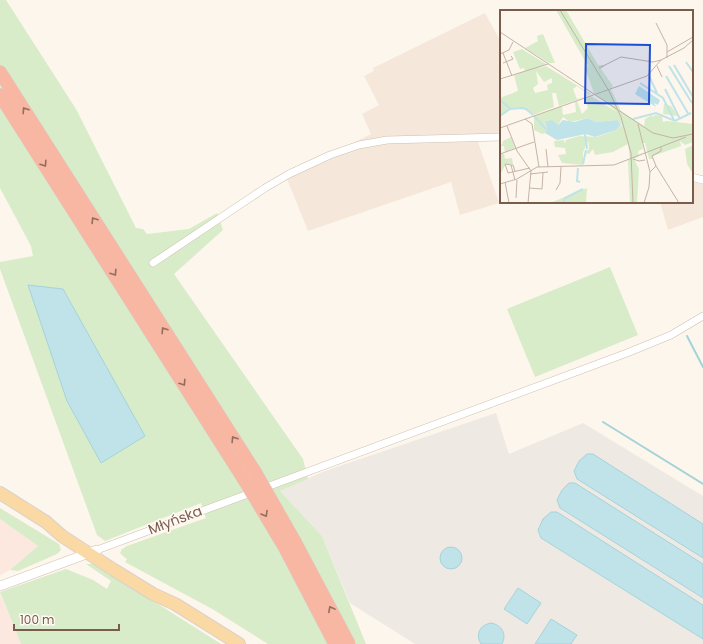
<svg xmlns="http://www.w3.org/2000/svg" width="703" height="644" font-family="Poppins,sans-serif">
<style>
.residential{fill:#f5e8da}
.commercial{fill:#fde8e0}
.industrial{fill:#efe9e4}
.green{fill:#d8ecc9}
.water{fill:#bfe3e8;stroke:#a5d3da}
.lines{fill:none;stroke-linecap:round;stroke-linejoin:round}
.stream{stroke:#a5d3da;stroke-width:2}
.minor-casing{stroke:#d1beb0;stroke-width:8}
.tertiary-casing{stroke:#d1beb0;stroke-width:10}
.primary-casing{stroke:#dad1cd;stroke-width:14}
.motorway-casing{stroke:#dad1cd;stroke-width:14}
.minor{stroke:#fff;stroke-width:7}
.tertiary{stroke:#fff;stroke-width:9}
.primary{stroke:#fbd9a5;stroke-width:12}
.motorway{stroke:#f7b7a3;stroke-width:13}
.motorway-bridge-casing{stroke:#dad1cd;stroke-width:14;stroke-linecap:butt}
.motorway-bridge{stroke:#f7b7a3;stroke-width:13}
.oneway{stroke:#936e5e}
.labels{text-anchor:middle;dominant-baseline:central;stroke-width:3;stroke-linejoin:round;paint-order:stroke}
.street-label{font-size:14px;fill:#7a5c4d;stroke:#fffaf3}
.inset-river{fill:none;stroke:#bfe3e8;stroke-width:2}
.inset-road{fill:none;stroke:#c5b3a7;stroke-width:1}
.view{fill:#1d4ed8;fill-opacity:0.15;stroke:#1d4ed8;stroke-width:2}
.inset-edge{fill:none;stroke:#7a5c4d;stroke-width:2}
</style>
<rect width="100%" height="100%" fill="#fdf6ec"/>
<path class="residential" d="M 485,13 L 501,42 L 501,133 L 477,139 L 499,203 L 460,215 L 451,182 L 308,231 L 287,179 L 343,148 L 371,134 L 362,114 L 379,105 L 364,76 L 374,71 L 373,68 Z
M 692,179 L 703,182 L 703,217 L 668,230 L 660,202 L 692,202 Z"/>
<path class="commercial" d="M 0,519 L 38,546 L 10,570 L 0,575 Z
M 0,593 L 21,644 L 0,644 Z"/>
<path class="industrial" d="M 496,413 L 509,454 L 583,423 L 703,496 L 703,644 L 415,644 L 350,603 L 322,536 L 280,491 L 325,471 Z"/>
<path class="green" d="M 0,0 L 6,0 L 76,109 L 136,228 L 143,229 L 147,234 L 189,229 L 217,213 L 223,230 L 174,274 L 303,459 L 308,479 L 280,491 L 322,536 L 366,644 L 268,644 L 214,610 L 125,562 L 127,559 L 123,556 L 120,553 L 122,549 L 127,546 L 206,518 L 201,503 L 105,541 L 97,535 L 0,269 L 0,262 L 33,256 L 31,246 L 0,188 Z
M 610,267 L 638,335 L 535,377 L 507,309 Z
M 0,508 L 59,544 L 61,550 L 57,554 L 18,571 L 10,570 L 38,546 L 0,519 Z
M 86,564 L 95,564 L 221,644 L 21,644 L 0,592 L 66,569 L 93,580 L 107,589 L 111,581 Z"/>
<path class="water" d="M 28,285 L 63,289 L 145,436 L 101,463 L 67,401 Z
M 587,454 L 593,454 L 703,524 L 703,558 L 577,479 L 574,471 L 579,461 Z
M 569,483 L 575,483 L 703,564 L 703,598 L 560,508 L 557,500 L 562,490 Z
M 551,512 L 557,512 L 703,605 L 703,639 L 541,538 L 538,530 L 543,519 Z
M440 558a11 11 0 1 1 22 0a11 11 0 1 1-22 0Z
M 518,588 L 541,603 L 527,624 L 504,609 Z
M 551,619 L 577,635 L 571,644 L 535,644 Z
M 491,623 C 502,625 507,634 502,644 L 481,644 C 475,634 480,625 491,623 Z"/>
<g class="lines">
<path class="stream" d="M 687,336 L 703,367
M 603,422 L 703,484"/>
<defs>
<path id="minor" d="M 692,177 L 703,180
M 153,263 L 265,188 L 289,174 L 330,155 L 359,145 L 387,140 L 501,137
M 97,550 L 627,353 L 671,335 L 703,316"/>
<path id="tertiary" d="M 0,586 L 97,550"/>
<path id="primary" d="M 0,493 L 46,522 L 62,536 L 114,570 L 153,594 L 175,604 L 239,644"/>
<path id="motorway" d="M 0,72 L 255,472
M 0,95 L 245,481"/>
</defs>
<use href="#minor" class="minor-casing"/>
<use href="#tertiary" class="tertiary-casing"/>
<use href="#primary" class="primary-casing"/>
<use href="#motorway" class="motorway-casing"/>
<use href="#minor" class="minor"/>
<use href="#tertiary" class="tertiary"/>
<use href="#primary" class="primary"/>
<use href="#motorway" class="motorway"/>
<defs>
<path id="motorway-bridge" d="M 255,472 L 295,542 L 349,644
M 245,481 L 285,548 L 335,644"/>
</defs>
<use href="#motorway-bridge" class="motorway-bridge-casing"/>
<use href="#motorway-bridge" class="motorway-bridge"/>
</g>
<defs><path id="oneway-chevron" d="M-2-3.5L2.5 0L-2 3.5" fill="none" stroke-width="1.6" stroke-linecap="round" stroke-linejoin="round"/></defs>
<g class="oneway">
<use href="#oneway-chevron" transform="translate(25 110) rotate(-123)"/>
<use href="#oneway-chevron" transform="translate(44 164) rotate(57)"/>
<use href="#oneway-chevron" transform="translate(94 220) rotate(-122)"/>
<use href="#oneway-chevron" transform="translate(114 273) rotate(57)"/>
<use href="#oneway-chevron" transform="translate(164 330) rotate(-123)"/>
<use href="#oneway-chevron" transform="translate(183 383) rotate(57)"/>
<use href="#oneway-chevron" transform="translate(234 439) rotate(-122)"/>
<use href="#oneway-chevron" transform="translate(265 514) rotate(60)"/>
<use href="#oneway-chevron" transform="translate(331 609) rotate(-118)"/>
</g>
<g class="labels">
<g class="street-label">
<text transform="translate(175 520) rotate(-21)">Młyńska</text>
</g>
</g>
<g transform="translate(500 10)">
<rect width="193" height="193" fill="#fdf6ec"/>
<path d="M 56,0 L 66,0 L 98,55 L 106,55 L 101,59 L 113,76 L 111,79 L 121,101 L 144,116 L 145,109 L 152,105 L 152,107 L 155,105 L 162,106 L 163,112 L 167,111 L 193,114 L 193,132 L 185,135 L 180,131 L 181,136 L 153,146 L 153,149 L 149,149 L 145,133 L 142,133 L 143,139 L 138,141 L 139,146 L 134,149 L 139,159 L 137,193 L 130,193 L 128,150 L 130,149 L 128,134 L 113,142 L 95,145 L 93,139 L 89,144 L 86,143 L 89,138 L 88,131 L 83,142 L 83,155 L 62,153 L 58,145 L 66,144 L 65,138 L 55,137 L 54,131 L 64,130 L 65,134 L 66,130 L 79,126 L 97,127 L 116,120 L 122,115 L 116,110 L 96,112 L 88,108 L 70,112 L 63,107 L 58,115 L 45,112 L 47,118 L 45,123 L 42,124 L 34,120 L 34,106 L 62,96 L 63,105 L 76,102 L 75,92 L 77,91 L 82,104 L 88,98 L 85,88 L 91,86 L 117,102 L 94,83 L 85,58 L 88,56 ZM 43,24 L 55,53 L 49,53 L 25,38 L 38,31 L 37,26 ZM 22,39 L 46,54 L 37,59 L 46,56 L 91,84 L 86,86 L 88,84 L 77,76 L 73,79 L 77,89 L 85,87 L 59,96 L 56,83 L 52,83 L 54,97 L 33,105 L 26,99 L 21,98 L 10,99 L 0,105 L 0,88 L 18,81 L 14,65 L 25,61 L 24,58 L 20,59 L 13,42 ZM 36,61 L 44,72 L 52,68 L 52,73 L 47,75 L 48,80 L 35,83 L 33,78 L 38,74 ZM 164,94 L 171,96 L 178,106 L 163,104 ZM 11,127 L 15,138 L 5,142 L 4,136 L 0,136 L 0,133 L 2,135 L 3,131 ZM 193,135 L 193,164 L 187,154 L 185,139 ZM 0,144 L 4,144 L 5,149 L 12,148 L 13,154 L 6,154 L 1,163 ZM 87,178 L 86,193 L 50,193 Z" fill="#d8ecc9" fill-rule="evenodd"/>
<path d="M 139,76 L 160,90 L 158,95 L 154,93 L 156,97 L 135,84 ZM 88,108 L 96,112 L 117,110 L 121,115 L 116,120 L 95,127 L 86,124 L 57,130 L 45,123 L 47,118 L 45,112 L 47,111 L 52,110 L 58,115 L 63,110 L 74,112 Z" fill="#bfe3e8"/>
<path class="inset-river" d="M 186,52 L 193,62M 174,55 L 193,87M 169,56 L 192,93M 149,66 L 157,83M 166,66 L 189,105M 140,73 L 163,88 L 174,110M 165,79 L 180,109M 0,90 L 11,99M 0,106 L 10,99 L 21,98 L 26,99 L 33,105M 34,106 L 46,119M 133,109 L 156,103 L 175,111 L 191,103M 85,124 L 87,139M 83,154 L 86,140M 78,158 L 77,171 L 80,172M 63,193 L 65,188 L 83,179"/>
<path class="inset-road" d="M 60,0 L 109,81 L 121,107 L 131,143 L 133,193M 156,13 L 167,35 L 167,42M 0,22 L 153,123 L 173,128 L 193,124M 3,43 L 12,66M 0,44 L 9,40 L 13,32M 167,48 L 167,42 L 193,27M 3,53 L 13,49 L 11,46M 157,56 L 162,67M 99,58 L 121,47 L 153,52 L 161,50M 0,69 L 48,54M 25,109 L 32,114 L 39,157M 138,114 L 150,162 L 149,177 L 144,193M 7,116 L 17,141 L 31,161 L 28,193M 0,118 L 147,66 L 161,50 L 184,38 L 193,30M 46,139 L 48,157M 0,144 L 34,132M 133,149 L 139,151 L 145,150M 11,155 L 5,154 L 8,163 L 30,158M 156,156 L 152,146 L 161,141 L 161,137M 15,161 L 13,155 L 11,155 L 15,170M 150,162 L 156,156 L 179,193M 30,164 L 48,162M 5,172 L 9,193M 0,174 L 17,169 L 37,157 L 114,155 L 186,127M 29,178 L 42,179 L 43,163M 56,180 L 60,173 L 61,157M 16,188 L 17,170"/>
<path class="view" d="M 86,34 L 150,35 L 149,94 L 85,93 Z"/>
<rect width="193" height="193" class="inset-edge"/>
</g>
<path d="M14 624v6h105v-6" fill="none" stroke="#7a5c4d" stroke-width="2"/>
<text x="20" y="624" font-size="12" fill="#7a5c4d" stroke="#fffaf3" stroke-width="3" paint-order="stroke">100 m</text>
</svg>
